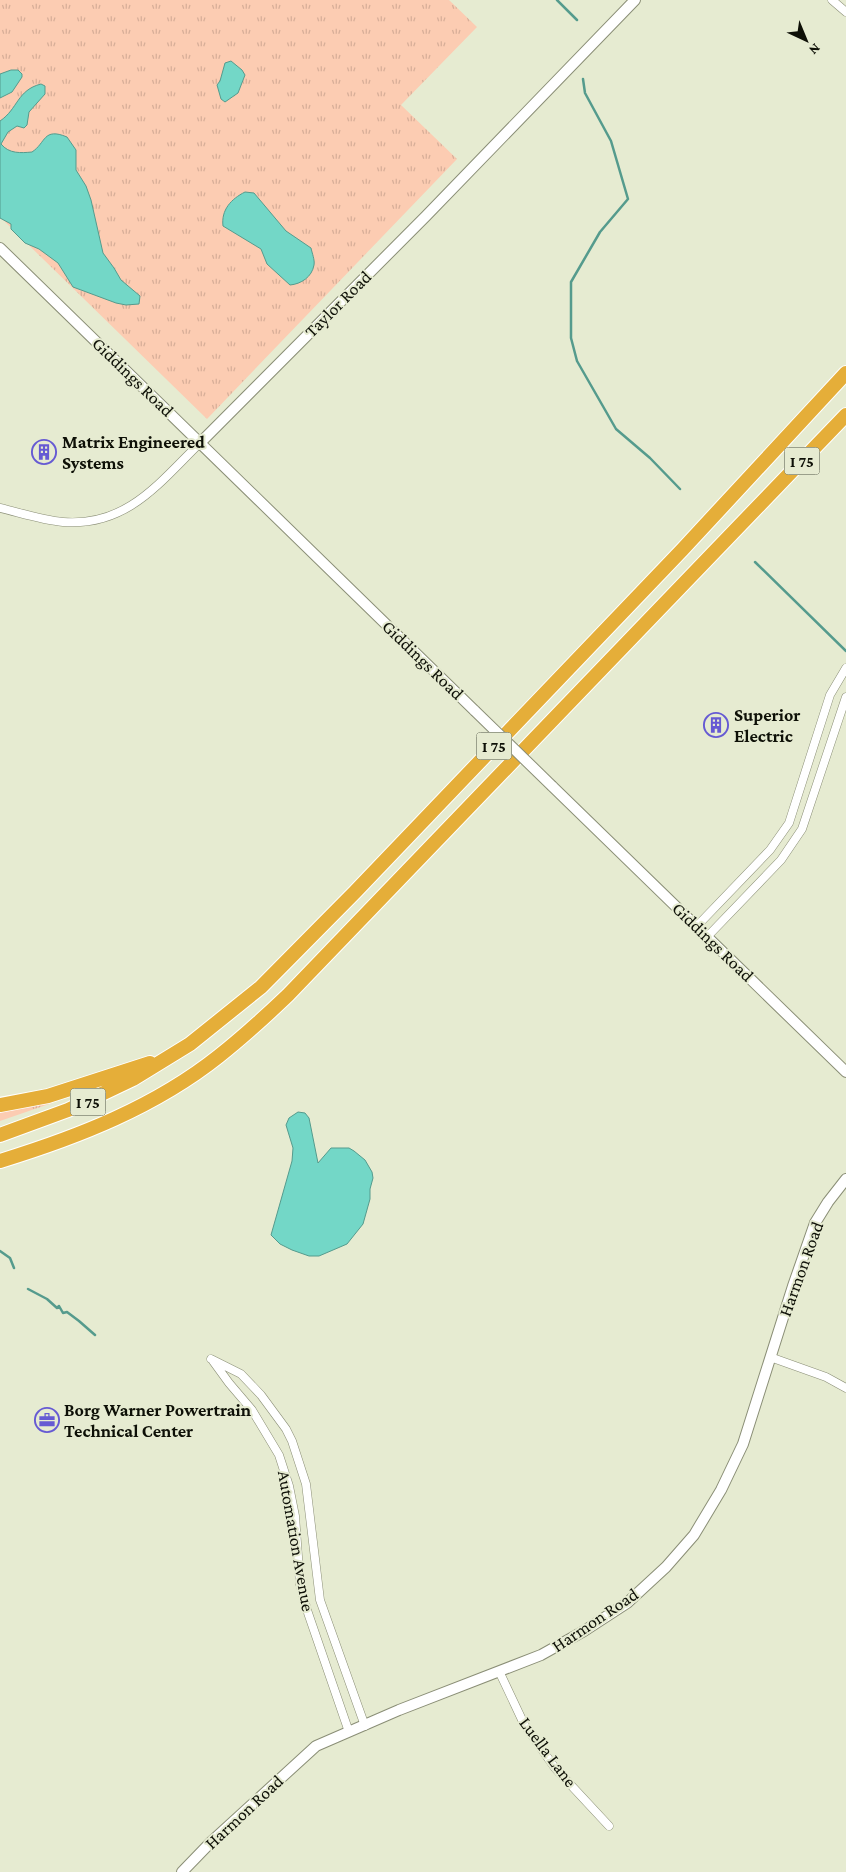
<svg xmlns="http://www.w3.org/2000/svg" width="846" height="1872" font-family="'Crimson Pro',serif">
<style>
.grass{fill:url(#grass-tufts)}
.water{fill:#73d7c7;stroke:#559b8d}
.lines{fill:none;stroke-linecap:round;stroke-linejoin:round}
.stream{stroke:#559b8d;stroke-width:2.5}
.minor-casing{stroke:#8a8e76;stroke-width:9}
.tertiary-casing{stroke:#8a8e76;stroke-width:12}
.motorway-casing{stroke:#fff;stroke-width:16}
.minor{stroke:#fff;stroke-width:8}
.tertiary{stroke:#fff;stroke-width:10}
.motorway{stroke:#e5ae39;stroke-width:14}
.tertiary-bridge-casing{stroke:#8a8e76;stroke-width:12;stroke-linecap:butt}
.tertiary-bridge{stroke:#fff;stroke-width:10}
.labels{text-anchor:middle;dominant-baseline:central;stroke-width:4;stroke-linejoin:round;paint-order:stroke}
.shield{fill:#e6ebd1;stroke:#4f5244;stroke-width:1}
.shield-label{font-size:16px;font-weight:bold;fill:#0e1007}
.street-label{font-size:18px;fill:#0e1007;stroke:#e6ebd1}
.poi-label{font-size:18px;font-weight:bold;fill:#0e1007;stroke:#e6ebd1;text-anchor:start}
</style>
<defs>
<pattern id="grass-tufts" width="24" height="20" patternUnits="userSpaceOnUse" patternTransform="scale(1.25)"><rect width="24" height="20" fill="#fcccb2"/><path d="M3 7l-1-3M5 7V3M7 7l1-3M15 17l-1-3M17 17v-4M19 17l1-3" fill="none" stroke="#d7ae98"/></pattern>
</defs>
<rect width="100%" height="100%" fill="#e6ebd1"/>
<path class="grass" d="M 0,0 L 449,0 L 477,27 L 401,105 L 457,159 L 207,419 L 0,217 Z
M 51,1100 L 52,1103 L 0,1121 L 0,1110 Z"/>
<path class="water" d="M 231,61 L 242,70 L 245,75 L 238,93 L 225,102 L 221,99 L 217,85 L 220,81 L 225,63 Z
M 11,70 L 18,70 L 22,74 L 22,77 L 12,92 L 0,98 L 0,74 Z
M 41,84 L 45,86 L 45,94 L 29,112 L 27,125 L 24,128 L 17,126 L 8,132 L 1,144 C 9,154 21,153 32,152 C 46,143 43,127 67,137 L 76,150 L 76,170 L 86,186 L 91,200 L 103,253 L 114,268 L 121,280 L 140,296 L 139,304 L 126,305 L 116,303 L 73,287 L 58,263 L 39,249 L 25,243 L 11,229 L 11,224 L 0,218 L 0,121 C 18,109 17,90 41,84 Z
M 245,192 L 254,193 L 286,231 L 311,248 C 312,253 315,260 314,265 C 312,277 301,284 290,285 L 267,264 L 261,249 L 223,226 C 221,210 231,199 245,192 Z
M 298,1112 L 305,1113 L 309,1118 L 318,1163 L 331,1148 L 349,1148 L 354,1151 L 365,1160 L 372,1172 L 373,1178 L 370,1189 L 370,1199 L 363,1224 L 347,1244 L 319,1256 L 309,1256 L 292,1250 L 280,1244 L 271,1235 L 292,1161 L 293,1148 L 286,1125 L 289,1118 Z"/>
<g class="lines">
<path class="stream" d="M 557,0 L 577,20
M 583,79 L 585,93 L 611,141 L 628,199 L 600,232 L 571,282 L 571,338 L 577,361 L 616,429 L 650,458 L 680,489
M 755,562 L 846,651
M 0,1251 L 10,1258 L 14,1268
M 28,1289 L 47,1299 L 57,1308 L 59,1306 L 63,1313 L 67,1312 L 79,1321 L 95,1335"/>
<defs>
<path id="minor" d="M 832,0 L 846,12
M 0,508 C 21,513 42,520 63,522 C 127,527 159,483 200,443
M 697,926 L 770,850 L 789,823 L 830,695 L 846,668
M 707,937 L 781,860 L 802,829 L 846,697
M 770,1357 L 826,1377 L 846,1388
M 211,1359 L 241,1374 L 261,1395 L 286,1429 L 292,1441 L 306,1484 L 320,1600 L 365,1726
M 213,1361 L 229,1383 L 252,1410 L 279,1455 L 289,1486 L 295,1516 L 300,1584 L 307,1610 L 349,1732
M 499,1671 L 524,1724 L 555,1768 L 609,1826"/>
<path id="tertiary" d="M 0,248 L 475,711
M 200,443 L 426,216 L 635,0
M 552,786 L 846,1072
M 182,1872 L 211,1842 L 316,1746 L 399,1710 L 541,1655 L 584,1631 L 627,1603 L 666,1567 L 694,1535 L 721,1490 L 743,1444 L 793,1286 L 815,1223 L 828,1202 L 846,1179"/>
<path id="motorway" d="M 0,1105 L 48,1096 L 150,1063
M 0,1135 L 68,1110 L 133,1079 L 190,1044 L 261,987 L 355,892 L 682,550 L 846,373
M 0,1161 C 78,1137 155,1107 219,1056 C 243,1037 266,1016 288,995 L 846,415"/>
</defs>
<use href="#minor" class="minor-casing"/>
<use href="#tertiary" class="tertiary-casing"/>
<use href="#motorway" class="motorway-casing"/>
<use href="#minor" class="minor"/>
<use href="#tertiary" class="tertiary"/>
<use href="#motorway" class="motorway"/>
<defs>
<path id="tertiary-bridge" d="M 475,711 L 552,786"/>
</defs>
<use href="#tertiary-bridge" class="tertiary-bridge-casing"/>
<use href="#tertiary-bridge" class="tertiary-bridge"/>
</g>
<defs>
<symbol id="building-ring" viewBox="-11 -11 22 22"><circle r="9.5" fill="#e6ebd1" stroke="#665ad3" stroke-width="1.5"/><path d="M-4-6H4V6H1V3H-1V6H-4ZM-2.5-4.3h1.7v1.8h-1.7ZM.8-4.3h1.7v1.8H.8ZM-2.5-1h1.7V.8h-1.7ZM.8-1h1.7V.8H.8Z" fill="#665ad3"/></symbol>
<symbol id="office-ring" viewBox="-11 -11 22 22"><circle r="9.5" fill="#e6ebd1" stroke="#665ad3" stroke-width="1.5"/><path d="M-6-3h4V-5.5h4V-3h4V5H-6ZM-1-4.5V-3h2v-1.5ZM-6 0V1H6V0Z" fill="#665ad3"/></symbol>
</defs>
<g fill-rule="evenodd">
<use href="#building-ring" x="30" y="438" width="28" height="28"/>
<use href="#building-ring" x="702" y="711" width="28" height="28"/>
<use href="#office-ring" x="33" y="1406" width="28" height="28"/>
</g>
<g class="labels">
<g class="shield">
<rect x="784.5" y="447.5" width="35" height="27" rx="4"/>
<rect x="476.5" y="732.5" width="35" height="27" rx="4"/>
<rect x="70.5" y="1088.5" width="35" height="27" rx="4"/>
</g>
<g class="shield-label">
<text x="802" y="461">I 75</text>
<text x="494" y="746">I 75</text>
<text x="88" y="1102">I 75</text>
</g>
<g class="street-label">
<text transform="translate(338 304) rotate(-45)">Taylor Road</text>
<text transform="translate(133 377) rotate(44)">Giddings Road</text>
<text transform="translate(423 660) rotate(44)">Giddings Road</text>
<text transform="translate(713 942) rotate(44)">Giddings Road</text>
<text transform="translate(801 1269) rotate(-70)">Harmon Road</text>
<text transform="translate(296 1541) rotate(80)">Automation Avenue</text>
<text transform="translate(595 1620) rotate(-34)">Harmon Road</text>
<text transform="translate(548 1752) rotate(53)">Luella Lane</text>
<text transform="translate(244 1812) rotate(-43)">Harmon Road</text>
</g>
<g class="poi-label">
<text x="62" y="442">Matrix Engineered<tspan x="62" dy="21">Systems</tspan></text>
<text x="734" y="715">Superior<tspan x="734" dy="21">Electric</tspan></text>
<text x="64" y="1410">Borg Warner Powertrain<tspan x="64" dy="21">Technical Center</tspan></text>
</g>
</g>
<g transform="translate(806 40) rotate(136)" stroke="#e6ebd1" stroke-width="4" paint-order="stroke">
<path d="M0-4L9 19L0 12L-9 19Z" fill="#0e1007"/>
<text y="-8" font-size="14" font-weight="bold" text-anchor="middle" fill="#0e1007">N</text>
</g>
</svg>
